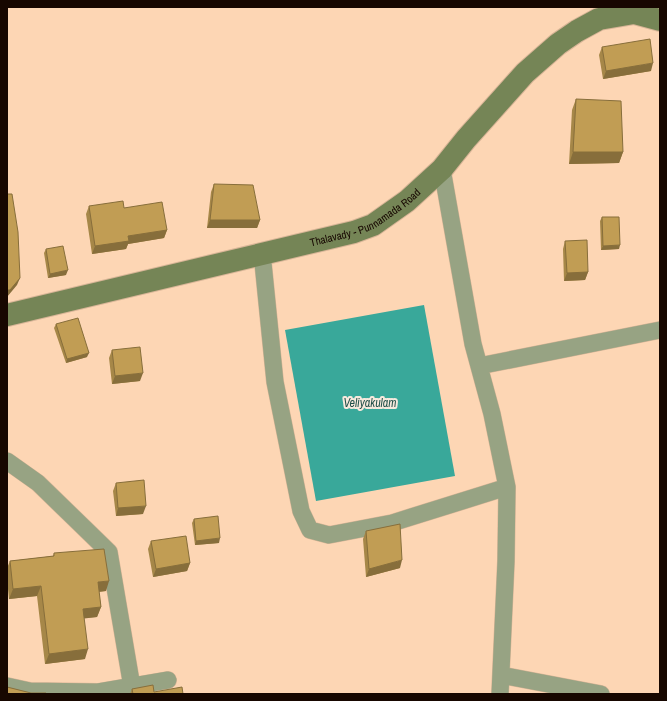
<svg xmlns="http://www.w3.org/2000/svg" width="667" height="701" font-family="'Archivo Narrow',sans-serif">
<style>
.water{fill:#39a89a}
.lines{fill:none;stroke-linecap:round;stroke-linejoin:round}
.street-casing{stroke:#d8b597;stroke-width:18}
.secondary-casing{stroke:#d8b597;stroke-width:24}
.street{stroke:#97a383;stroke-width:17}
.secondary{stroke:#758556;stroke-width:22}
.wall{fill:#a68748}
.shaded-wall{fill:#876e3b}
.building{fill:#c19d54;stroke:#876e3b}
.labels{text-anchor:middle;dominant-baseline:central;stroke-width:4;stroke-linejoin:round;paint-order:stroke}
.street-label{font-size:11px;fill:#170700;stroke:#f6e9dd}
.water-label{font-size:12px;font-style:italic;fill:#22504a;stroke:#f6e9dd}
</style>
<rect width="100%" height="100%" fill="#fdd6b4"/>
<path class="water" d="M 424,305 L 455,476 L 316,501 L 285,330 Z"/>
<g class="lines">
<defs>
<path id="street" d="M 442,169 L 473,344 L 492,414 L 507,487 L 506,561 L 500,694
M 262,253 L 275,382 L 301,511 L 310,530 L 329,535 L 392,523 L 507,487
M 479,366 L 660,330
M 7,461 L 38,483 L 109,552 L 132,687
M 501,675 L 601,694
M 7,686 L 30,691 L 98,692 L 168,680"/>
<g id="secondary">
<path id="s1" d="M 7,315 L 354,232 L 373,225 L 407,201 L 442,169 L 466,139 L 525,73 L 558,44 L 577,31 L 599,19 L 634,13 L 660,20"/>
</g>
</defs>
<use href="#street" class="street-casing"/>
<use href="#secondary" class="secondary-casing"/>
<use href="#street" class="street"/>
<use href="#secondary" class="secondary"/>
</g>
<path class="wall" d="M 602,47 L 651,71 L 603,79 L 599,55 Z
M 576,99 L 623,152 L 619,163 L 569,164 L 572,110 Z
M 214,184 L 260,220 L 257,228 L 207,228 L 211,192 Z
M 89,206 L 124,208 L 167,230 L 164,238 L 128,244 L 126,249 L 92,254 L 86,214 Z
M 602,217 L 619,249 L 601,250 L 600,221 Z
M 565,241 L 588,272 L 585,280 L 564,281 L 563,249 Z
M 46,249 L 66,275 L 48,278 L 44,253 Z
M 56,324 L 87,357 L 66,363 L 54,328 Z
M 112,350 L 140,381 L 112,384 L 109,358 Z
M 116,483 L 143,514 L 116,516 L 113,491 Z
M 194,519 L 219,543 L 195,545 L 192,523 Z
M 366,531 L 400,568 L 366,577 L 363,539 Z
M 151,541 L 190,563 L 187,571 L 153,577 L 148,549 Z
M 54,553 L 106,591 L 99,592 L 101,607 L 97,617 L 84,618 L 85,659 L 45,664 L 37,596 L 9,599 L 7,579 L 7,568 L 10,561 L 53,556 Z
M 132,689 L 154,692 L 183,694 L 130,694 Z"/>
<path class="shaded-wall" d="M 653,63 L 651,71 L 603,79 L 606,71 Z
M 573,152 L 623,152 L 619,163 L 569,164 Z
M 210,220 L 260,220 L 257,228 L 207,228 Z
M 167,230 L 164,238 L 128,244 L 126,249 L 92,254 L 95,246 L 128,236 Z
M 620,245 L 619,249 L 601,250 L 603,246 Z
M 68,270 L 66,275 L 48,278 L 50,274 Z
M 588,272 L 585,280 L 564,281 L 567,273 Z
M 20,278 L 17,285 L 7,297 L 7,290 Z
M 89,353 L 87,357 L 66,363 L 67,359 Z
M 143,373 L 140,381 L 112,384 L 115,376 Z
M 146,506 L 143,514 L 116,516 L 118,508 Z
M 220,538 L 219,543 L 195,545 L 196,541 Z
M 402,560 L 400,568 L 366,577 L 369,569 Z
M 190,563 L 187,571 L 153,577 L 156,569 Z
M 109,581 L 106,591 L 95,592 L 98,582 Z
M 41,586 L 37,596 L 9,599 L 13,589 Z
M 101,607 L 97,617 L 80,619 L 83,609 Z
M 88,649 L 85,659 L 45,664 L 49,654 Z"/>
<path class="building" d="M 650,39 L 653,63 L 606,71 L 602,47 Z
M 576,99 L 621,101 L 623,152 L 573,152 Z
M 214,184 L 253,185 L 260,220 L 210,220 Z
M 7,194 L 12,194 L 18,232 L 20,278 L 10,290 L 7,290 Z
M 123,201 L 124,208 L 162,202 L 167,230 L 128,236 L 129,241 L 95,246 L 89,206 Z
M 602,217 L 619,217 L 620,245 L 603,246 Z
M 587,240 L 588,272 L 567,273 L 565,241 Z
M 63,246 L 68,270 L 50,274 L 46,249 Z
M 78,318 L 89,353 L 67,359 L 56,324 Z
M 140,347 L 143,373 L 115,376 L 112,350 Z
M 144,480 L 146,506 L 118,508 L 116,483 Z
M 218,516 L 220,538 L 196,541 L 194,519 Z
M 400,524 L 402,560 L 369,569 L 366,531 Z
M 186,536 L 190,563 L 156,569 L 151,541 Z
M 104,549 L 109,581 L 98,582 L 101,607 L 83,609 L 88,649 L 49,654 L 41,586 L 13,589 L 10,561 L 54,556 L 54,553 Z
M 153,685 L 154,692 L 182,687 L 183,694 L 133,694 L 132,689 Z
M 7,687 L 31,693 L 46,693 L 46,694 L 7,694 Z"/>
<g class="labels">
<g class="street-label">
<text stroke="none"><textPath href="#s1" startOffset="373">Thalavady - Punnamada Road</textPath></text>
</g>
<g class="water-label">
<text x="370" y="403">Veliyakulam</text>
</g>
</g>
<rect width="667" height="701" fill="none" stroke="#170700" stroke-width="16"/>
</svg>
